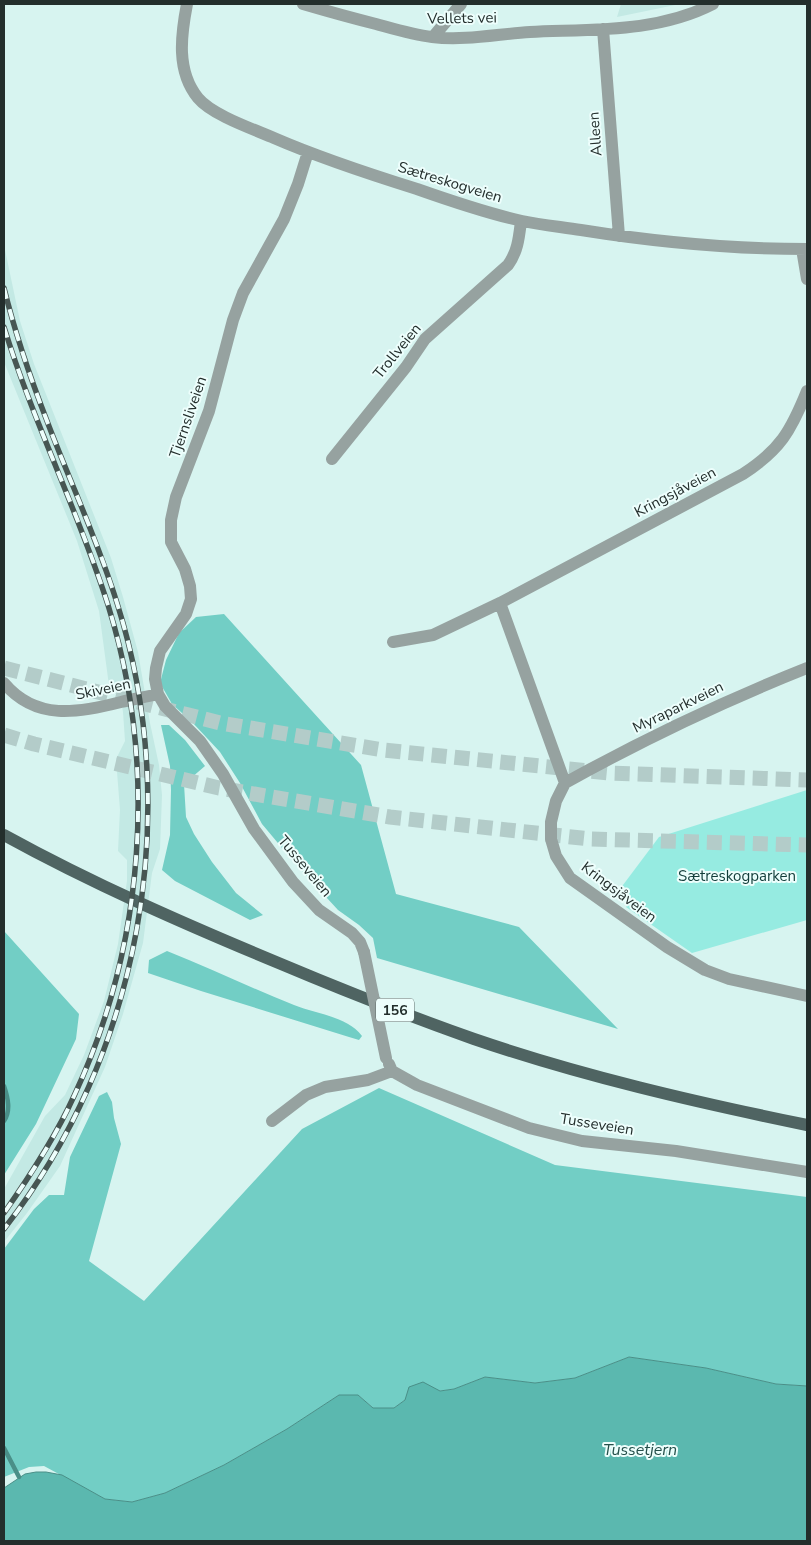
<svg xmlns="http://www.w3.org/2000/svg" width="811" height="1545" font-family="'Nunito Sans',sans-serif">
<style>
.built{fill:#c3e9e4}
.green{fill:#96ebe1}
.forest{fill:#72cec5}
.water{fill:#5bb8af;stroke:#4a8f88}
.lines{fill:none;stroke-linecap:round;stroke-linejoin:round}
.stream{stroke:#4a8f88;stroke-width:4.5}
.highway-tunnel{stroke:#b3ccc9;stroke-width:15;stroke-dasharray:15 8;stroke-linecap:butt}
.street{stroke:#96a2a0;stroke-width:12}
.primary{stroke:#4f6462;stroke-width:12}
.rail-casing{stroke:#475653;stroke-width:5.5}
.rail{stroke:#edfefc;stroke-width:4;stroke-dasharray:11;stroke-linecap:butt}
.street-bridge{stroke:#96a2a0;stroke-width:12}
.labels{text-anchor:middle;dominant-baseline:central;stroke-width:4;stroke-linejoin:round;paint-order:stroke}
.shield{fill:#edfefc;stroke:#606c6a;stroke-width:1}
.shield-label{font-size:14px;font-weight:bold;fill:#232e2c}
.street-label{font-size:15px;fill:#232e2c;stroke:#edfefc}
.park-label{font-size:15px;fill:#123d3a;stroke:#edfefc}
.water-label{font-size:16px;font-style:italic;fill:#25504b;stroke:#edfefc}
</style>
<rect width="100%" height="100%" fill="#d7f4f0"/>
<path class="built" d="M 621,4 L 680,4 L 617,17 Z
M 4,245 L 20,321 L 34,364 L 111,558 L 123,597 L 138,652 L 150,723 L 159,765 L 162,795 L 160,849 L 152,873 L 143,943 L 123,1014 L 105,1067 L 60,1166 L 27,1213 L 4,1242 L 4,1189 L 45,1116 L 65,1095 L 84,1055 L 104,1001 L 118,944 L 127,881 L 127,860 L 118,851 L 120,810 L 116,759 L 125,741 L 123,712 L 120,694 L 110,693 L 99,611 L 77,541 L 4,362 Z"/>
<path class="green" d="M 807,790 L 807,920 L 692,953 L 626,907 L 628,904 L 617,893 L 659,837 Z"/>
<path class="forest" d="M 224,614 L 361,765 L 396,894 L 519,927 L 618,1029 L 377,958 L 373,938 L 359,925 L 338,910 L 293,861 L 262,824 L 240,783 L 220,752 L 192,722 L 172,704 L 160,683 L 166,660 L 179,633 L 196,617 Z
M 161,725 L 169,725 L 185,740 L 205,766 L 184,784 L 186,817 L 194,834 L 212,862 L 236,893 L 263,915 L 250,920 L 175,881 L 162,870 L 170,835 L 171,790 L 170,766 Z
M 4,931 L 79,1014 L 76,1039 L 36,1124 L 4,1175 Z
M 167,951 C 210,968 251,988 294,1005 C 316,1014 347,1016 362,1036 L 359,1040 L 349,1037 L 201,991 L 148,973 L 149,960 Z
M 379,1088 L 555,1165 L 807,1197 L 807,1386 L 776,1384 L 706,1368 L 629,1357 L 575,1378 L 535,1383 L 485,1377 L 454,1389 L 439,1391 L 405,1400 L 394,1408 L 373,1408 L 358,1395 L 339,1395 L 287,1429 L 224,1465 L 165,1493 L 132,1502 L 105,1499 L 44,1466 L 29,1467 L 4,1477 L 4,1249 L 34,1209 L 49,1195 L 64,1195 L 70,1157 L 99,1096 L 107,1092 L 112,1102 L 114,1118 L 121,1144 L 89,1261 L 144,1301 L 302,1129 Z"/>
<path class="water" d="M 629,1357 L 706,1368 L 776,1384 L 807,1386 L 807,1541 L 4,1541 L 4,1488 L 25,1474 L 36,1472 L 46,1472 L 62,1475 L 105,1499 L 132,1502 L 165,1493 L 224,1465 L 287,1429 L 339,1395 L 358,1395 L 373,1408 L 394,1408 L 405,1400 L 409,1387 L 423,1382 L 440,1391 L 454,1389 L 485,1377 L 535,1383 L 575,1378 Z"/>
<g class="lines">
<path class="stream" d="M 4,1086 C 8,1098 11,1111 4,1121
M 4,1448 L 19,1477"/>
<path class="highway-tunnel" d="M 4,668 L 220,723 L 383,750 L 609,773 L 807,780
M 4,735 L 34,744 L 219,788 L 390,817 L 590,839 L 807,845"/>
<path class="street" d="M 187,4 C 181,35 176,71 198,98 C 212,115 253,129 274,138 C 320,158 369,174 417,189 C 451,201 486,213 522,221 C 541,225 562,227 581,230 C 656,242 731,249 807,249
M 303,4 C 327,11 352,18 376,24 C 394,29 413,35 432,37 C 464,41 498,34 530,32 C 591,29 657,33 713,4
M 603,29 L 619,236
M 433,37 L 461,4
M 308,152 L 298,184 L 284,219 L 243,293 L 233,320 L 209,411 L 176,497 L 171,520 L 171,542 L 185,569 L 190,586 L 191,599 L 186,614 L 160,651 L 156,668 L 155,679 L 158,694 L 165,706 L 200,741 L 223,774 L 254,829 L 293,882 L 319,910 L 352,933 L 360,942 L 364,952
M 802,249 L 807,279
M 332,459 L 406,367 L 425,339 L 508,265 C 518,251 519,237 521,221
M 500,603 L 565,783 L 556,801 L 551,822 L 551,839 L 556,856 L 570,878 L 667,947 L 705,970 L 729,979 L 807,996
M 393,642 L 433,635 L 500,603 L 743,474 C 780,450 791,431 807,391
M 4,683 C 36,721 78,713 121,702 C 133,699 146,697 158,694
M 565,783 C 644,739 724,701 807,668
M 392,1071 L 417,1085 L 529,1128 L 582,1141 L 676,1151 L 807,1172
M 272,1121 L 306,1095 L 325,1087 L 368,1080 L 392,1071 L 389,1064"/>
<path class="primary" d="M 4,835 C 93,884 187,925 281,964 C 345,991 409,1016 474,1039 C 582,1076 695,1102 807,1125"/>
<defs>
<path id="rail" d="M 4,288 C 15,333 30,377 47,421 C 70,482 98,541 117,603 C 184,814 140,1055 4,1229
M 4,327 C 33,422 78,510 108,605 C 158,765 145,944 74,1096 C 55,1138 30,1176 4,1213"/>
</defs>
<use href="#rail" class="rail-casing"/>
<use href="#rail" class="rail"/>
<path class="street-bridge" d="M 364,952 L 386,1058"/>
</g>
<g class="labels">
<rect class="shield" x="376" y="998.5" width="38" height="23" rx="4"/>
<g class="shield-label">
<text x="395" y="1010">156</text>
</g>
<g class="street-label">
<text transform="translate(462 18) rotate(-1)">Vellets vei</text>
<text transform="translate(595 134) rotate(-94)">Alleen</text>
<text transform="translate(450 182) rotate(17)">Sætreskogveien</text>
<text transform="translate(397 351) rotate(-51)">Trollveien</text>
<text transform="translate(188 417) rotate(-71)">Tjernsliveien</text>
<text transform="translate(675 492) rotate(-28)">Kringsjåveien</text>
<text transform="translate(103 689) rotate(-12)">Skiveien</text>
<text transform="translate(678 707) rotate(-26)">Myraparkveien</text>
<text transform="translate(305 866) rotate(50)">Tusseveien</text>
<text transform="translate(619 892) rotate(37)">Kringsjåveien</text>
<text transform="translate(597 1124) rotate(9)">Tusseveien</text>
</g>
<g class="park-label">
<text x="737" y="876">Sætreskogparken</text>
</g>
<g class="water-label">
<text x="640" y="1450">Tussetjern</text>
</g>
</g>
<rect width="811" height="1545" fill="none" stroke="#232e2c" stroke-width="10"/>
</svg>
